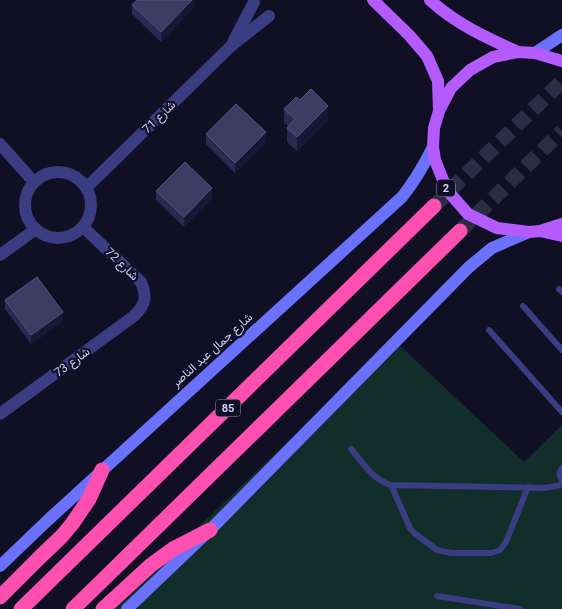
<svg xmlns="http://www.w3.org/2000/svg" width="562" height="609" font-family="Roboto,Vazirmatn,sans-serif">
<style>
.green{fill:#122e2a}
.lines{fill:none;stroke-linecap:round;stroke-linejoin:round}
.highway-tunnel{stroke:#2d2c45;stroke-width:15;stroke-dasharray:15 8;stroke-linecap:butt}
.lane{stroke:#3a3d82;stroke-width:6}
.street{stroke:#3a3d82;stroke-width:12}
.secondary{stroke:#6a72fd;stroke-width:12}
.primary{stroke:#b35bfd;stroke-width:12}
.highway{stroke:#fc4fb0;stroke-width:15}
.wall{fill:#2d2851}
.shaded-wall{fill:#1a1637}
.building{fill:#3e3a64;stroke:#56527c}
.labels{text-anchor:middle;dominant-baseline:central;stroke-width:4.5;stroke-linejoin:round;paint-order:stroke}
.shield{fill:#100f24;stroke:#9898bd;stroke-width:1}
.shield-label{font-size:11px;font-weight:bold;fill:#d3d2fe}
.street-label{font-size:12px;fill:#d3d2fe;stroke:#100f24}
</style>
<rect width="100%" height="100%" fill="#100f24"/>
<path class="green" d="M 394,340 L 524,462 L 562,425 L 562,609 L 112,609 Z"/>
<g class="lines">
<path class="highway-tunnel" d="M 434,206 L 562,81
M 460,231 L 562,131"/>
<path class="lane" d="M 559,289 L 562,292
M 523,306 L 562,350
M 489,330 L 562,412
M 351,449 C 363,463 373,480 391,485 L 544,488 L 556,486 L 562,484
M 562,468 C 559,472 559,476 562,480
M 391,485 L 410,528 L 414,533 L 437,550 L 451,553 L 491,553 L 500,550 L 506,542 L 528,487
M 437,596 L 520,609"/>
<path class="street" d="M 233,42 L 254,2
M 0,144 L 34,182
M25 205a33 33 0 1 1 66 0a33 33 0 1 1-66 0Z
M 87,187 L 231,46 L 269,16
M 0,255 L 36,229
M 0,414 L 134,316 C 146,304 147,297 141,282 L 83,227"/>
<path class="secondary" d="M 535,53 L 562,35
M 0,566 L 48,520 L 402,197 C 415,181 424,165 433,147
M 127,609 L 210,530 L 469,267 L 492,248 L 529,232"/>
<path class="primary" d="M 373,0 L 409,35 L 427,56 L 438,81 L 439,111
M 430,0 C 456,24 487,38 518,52
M 562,61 L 535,53 L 518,52 L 493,57 L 470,70 L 451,88 L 439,111 L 434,128 L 433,147 L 435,160 L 447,190 L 468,214 L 497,228 L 529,232 L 540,231 L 562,224
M 540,231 L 562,236"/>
<path class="highway" d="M 0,597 L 39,558 L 62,536 L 72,524 L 89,499 L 102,470
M 21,609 L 434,206
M 73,609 L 460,231
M 103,609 L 151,565 L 173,549 L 210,530"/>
</g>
<path class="wall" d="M 195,0 L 195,6 L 161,42 L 132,14 L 132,5 Z
M 300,100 L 328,120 L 297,151 L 287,142 L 287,128 L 288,126 L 284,123 L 284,109 Z
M 206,134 L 266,142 L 235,173 L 206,144 Z
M 156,191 L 212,198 L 184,227 L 156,200 Z
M 5,300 L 63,321 L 31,344 L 5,309 Z"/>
<path class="shaded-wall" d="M 192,0 L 195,0 L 195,6 L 161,42 L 161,32 Z
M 328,106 L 328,120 L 297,151 L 297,137 Z
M 266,132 L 266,142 L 235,173 L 235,163 Z
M 212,188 L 212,198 L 184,227 L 184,217 Z
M 63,312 L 63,321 L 31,344 L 31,335 Z"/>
<path class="building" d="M 137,0 L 192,0 L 161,32 L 132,5 Z
M 311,89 L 328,106 L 297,137 L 287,128 L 295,119 L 284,109 L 296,97 L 300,100 Z
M 236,104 L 266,132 L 235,163 L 206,134 Z
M 185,162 L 212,188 L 184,217 L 156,191 Z
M 37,277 L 63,312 L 31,335 L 5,300 Z"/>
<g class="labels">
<g class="shield">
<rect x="437" y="179.5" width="18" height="17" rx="4"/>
<rect x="215.5" y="399.5" width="25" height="17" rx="4"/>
</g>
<g class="shield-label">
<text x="446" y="188">2</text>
<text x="228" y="408">85</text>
</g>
<g class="street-label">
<text transform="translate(159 117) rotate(-44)">شارع 71</text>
<text transform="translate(122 264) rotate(44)">شارع 72</text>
<text transform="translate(212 350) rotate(-42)">شارع جمال عبد الناصر</text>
<text transform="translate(72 362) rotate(-36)">شارع 73</text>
</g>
</g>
</svg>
